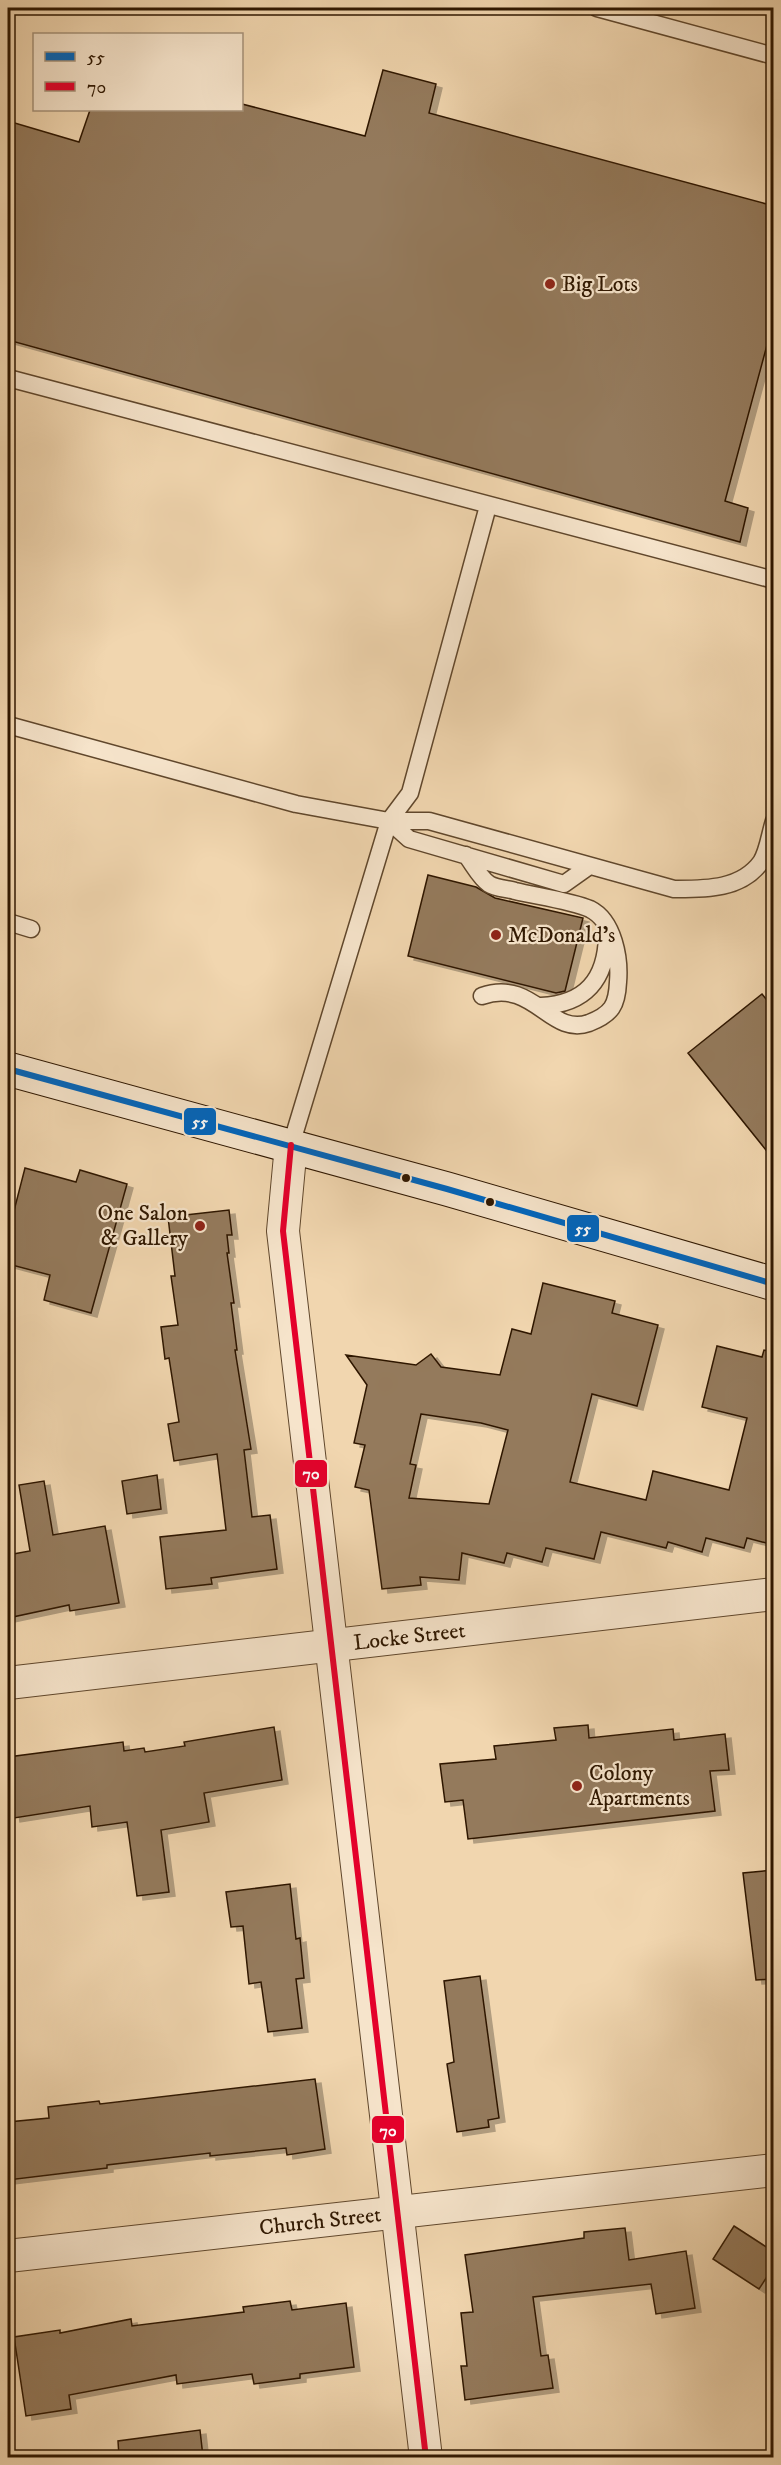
<svg xmlns="http://www.w3.org/2000/svg" width="781" height="2465" font-family="'IM FELL DW Pica',serif">
<style>
.building{fill:#947a5b;stroke:#2f1700;stroke-width:1.5;fill-rule:evenodd;filter:url(#shadow)}
.lines{fill:none;stroke-linecap:round;stroke-linejoin:round}
.service-casing{stroke:#60472c;stroke-width:19}
.minor-casing{stroke:#60472c;stroke-width:34}
.secondary-casing{stroke:#2f1700;stroke-width:35}
.service{stroke:#f6e4cb;stroke-width:16}
.minor{stroke:#f6e4cb;stroke-width:32}
.secondary{stroke:#f6e4cb;stroke-width:33}
.bus-1-casing{stroke:#f6e4cb;stroke-width:10}
.bus-2-casing{stroke:#f6e4cb;stroke-width:10}
.bus-1{stroke:#0065bd;stroke-width:6}
.bus-2{stroke:#e4002b;stroke-width:6}
.poi-dot{fill:#8f2418;stroke:#f6e4cb;stroke-width:2}
.bus-dot{fill:#2f1700;stroke:#f6e4cb;stroke-width:2}
.labels{text-anchor:middle;dominant-baseline:central;stroke-width:4.5;stroke-linejoin:round;paint-order:stroke}
.poi-label{font-size:22px;fill:#2f1700;stroke:#f6e4cb;text-anchor:start}
.street-label{font-size:22px;fill:#2f1700;stroke:#f6e4cb}
.line-badge{stroke:#f6e4cb;stroke-width:2}
.badge-label{font-size:16px;text-anchor:middle;font-weight:bold;fill:#fff}
</style>
<defs>
<filter id="shadow"><feDropShadow dx="6" dy="4" stdDeviation="0" flood-color="#0004"/></filter>
</defs>
<rect width="100%" height="100%" fill="#f1d6af"/>
<filter id="stains"><feTurbulence type="fractalNoise" baseFrequency=".00333" numOctaves="4"/><feColorMatrix values="0 0 0 0 .2 0 0 0 0 .09 0 0 0 0 .02 0 0 0 .5 -.17"/></filter>
<radialGradient id="worn" r=".72"><stop offset=".6" stop-color="#630" stop-opacity="0"/><stop offset="1" stop-color="#630" stop-opacity=".3"/></radialGradient>
<path class="building" d="M 383,70 L 436,84 L 429,113 L 774,206 L 774,319 L 725,501 L 748,508 L 740,542 L 8,340 L 8,121 L 79,142 L 90,110 L 242,110 L 242,104 L 365,136 Z
M 428,875 L 476,887 L 495,898 L 583,918 L 565,991 L 556,993 L 408,956 Z
M 762,994 L 774,1009 L 774,1160 L 688,1053 Z
M 25,1168 L 76,1182 L 80,1170 L 127,1184 L 91,1313 L 44,1300 L 50,1275 L 8,1264 L 8,1234 Z
M 229,1210 L 232,1235 L 227,1235 L 229,1253 L 227,1253 L 234,1303 L 231,1303 L 237,1350 L 235,1350 L 251,1449 L 244,1450 L 252,1517 L 270,1515 L 277,1569 L 211,1578 L 212,1584 L 166,1589 L 160,1537 L 226,1530 L 217,1454 L 174,1461 L 168,1424 L 179,1422 L 169,1358 L 165,1359 L 161,1327 L 178,1325 L 171,1276 L 175,1276 L 168,1217 Z
M 543,1283 L 615,1301 L 612,1313 L 658,1325 L 637,1406 L 592,1394 L 570,1482 L 646,1500 L 653,1471 L 729,1490 L 747,1418 L 702,1407 L 717,1346 L 762,1357 L 764,1350 L 774,1352 L 774,1545 L 747,1538 L 744,1548 L 706,1538 L 702,1552 L 668,1542 L 666,1548 L 601,1532 L 594,1559 L 546,1548 L 542,1562 L 507,1553 L 504,1563 L 462,1553 L 459,1580 L 420,1577 L 421,1585 L 382,1589 L 369,1490 L 355,1487 L 365,1445 L 354,1443 L 367,1385 L 346,1355 L 416,1365 L 431,1354 L 441,1367 L 500,1375 L 512,1329 L 531,1334 ZM 421,1414 L 481,1423 L 508,1430 L 489,1504 L 409,1498 L 416,1465 L 410,1464 Z
M 157,1475 L 161,1509 L 127,1514 L 122,1481 Z
M 44,1481 L 53,1535 L 105,1526 L 119,1603 L 70,1611 L 69,1605 L 8,1618 L 8,1555 L 30,1551 L 19,1485 Z
M 588,1725 L 589,1738 L 673,1729 L 674,1740 L 725,1734 L 729,1770 L 710,1771 L 715,1811 L 468,1839 L 463,1800 L 445,1802 L 440,1764 L 496,1759 L 494,1746 L 556,1740 L 554,1728 Z
M 274,1727 L 282,1780 L 204,1793 L 209,1822 L 161,1830 L 169,1892 L 137,1896 L 127,1822 L 92,1827 L 90,1806 L 14,1818 L 8,1777 L 8,1757 L 123,1742 L 124,1751 L 144,1748 L 145,1752 L 185,1746 L 184,1742 Z
M 774,1870 L 774,1979 L 756,1980 L 743,1873 Z
M 290,1884 L 296,1939 L 300,1938 L 304,1978 L 296,1979 L 302,2028 L 268,2032 L 261,1982 L 249,1984 L 243,1926 L 231,1927 L 226,1892 Z
M 480,1976 L 499,2118 L 488,2120 L 489,2127 L 457,2132 L 447,2064 L 454,2062 L 444,1981 Z
M 315,2079 L 325,2149 L 287,2155 L 286,2148 L 210,2156 L 210,2153 L 107,2165 L 107,2168 L 8,2180 L 8,2122 L 49,2118 L 48,2107 L 99,2101 L 100,2104 Z
M 734,2226 L 774,2252 L 774,2266 L 759,2289 L 713,2259 Z
M 625,2228 L 629,2260 L 686,2251 L 695,2308 L 656,2314 L 651,2284 L 533,2297 L 541,2356 L 548,2355 L 553,2388 L 465,2400 L 461,2366 L 467,2366 L 461,2313 L 473,2312 L 465,2255 L 584,2238 L 584,2232 Z
M 290,2301 L 292,2310 L 346,2303 L 354,2367 L 300,2374 L 300,2378 L 254,2384 L 252,2374 L 177,2384 L 176,2375 L 69,2395 L 71,2409 L 26,2416 L 14,2337 L 60,2330 L 60,2333 L 131,2319 L 132,2326 L 244,2312 L 243,2307 Z
M 200,2430 L 203,2457 L 119,2457 L 118,2441 Z"/>
<g class="lines">
<defs>
<path id="service" d="M 597,8 L 774,56
M 8,378 L 774,580
M 8,725 L 296,804 L 389,821 L 429,821 L 674,889 C 704,889 741,890 761,862 C 768,851 770,833 774,821
M 389,821 L 409,839 L 564,884 L 588,867
M 466,855 C 473,864 480,878 489,884 C 495,888 508,889 515,891 C 536,896 572,901 590,909 C 614,921 620,959 618,982 C 617,1005 612,1014 589,1023 C 550,1037 534,978 482,996
M 8,922 L 31,929
M 541,1006 C 585,1004 606,980 607,936
M 291,1145 L 389,821 L 410,793 L 488,506"/>
<g id="minor">
<path d="M 291,1145 L 283,1231 L 426,2458"/>
<path id="s1" d="M 8,1683 L 774,1594"/>
<path id="s2" d="M 8,2256 L 774,2170"/>
</g>
<path id="secondary" d="M 8,1069 L 447,1189 L 774,1284"/>
</defs>
<use href="#service" class="service-casing"/>
<use href="#minor" class="minor-casing"/>
<use href="#secondary" class="secondary-casing"/>
<use href="#service" class="service"/>
<use href="#minor" class="minor"/>
<use href="#secondary" class="secondary"/>
<defs>
<path id="bus-1" d="M 8,1069 L 447,1189 L 774,1284"/>
<path id="bus-2" d="M 291,1145 L 283,1231 L 426,2458"/>
</defs>
<use href="#bus-1" class="bus-1-casing"/>
<use href="#bus-2" class="bus-2-casing"/>
<use href="#bus-1" class="bus-1"/>
<use href="#bus-2" class="bus-2"/>
</g>
<g class="poi-dot">
<circle cx="550" cy="284" r="6"/>
<circle cx="496" cy="935" r="6"/>
<circle cx="200" cy="1226" r="6"/>
<circle cx="577" cy="1786" r="6"/>
</g>
<g class="bus-dot">
<circle cx="406" cy="1178" r="5"/>
<circle cx="490" cy="1202" r="5"/>
</g>
<g class="labels">
<g class="poi-label">
<text x="562" y="284">Big Lots</text>
<text x="508" y="935">McDonald's</text>
<text x="188" y="1213" text-anchor="end">One Salon<tspan x="188" dy="25">&amp; Gallery</tspan></text>
<text x="589" y="1773">Colony<tspan x="589" dy="25">Apartments</tspan></text>
</g>
<g class="street-label">
<text stroke="none"><textPath href="#s1" startOffset="404">Locke Street</textPath></text>
<text stroke="none"><textPath href="#s2" startOffset="314">Church Street</textPath></text>
</g>
</g>
<g class="line-badge">
<rect x="183" y="1107" width="34" height="29" rx="6" fill="#0065bd"/>
<rect x="566" y="1214" width="34" height="29" rx="6" fill="#0065bd"/>
<rect x="294" y="1459" width="34" height="29" rx="6" fill="#e4002b"/>
<rect x="371" y="2115" width="34" height="29" rx="6" fill="#e4002b"/>
</g>
<g class="badge-label">
<text x="200" y="1127">55</text>
<text x="583" y="1234">55</text>
<text x="311" y="1479">70</text>
<text x="388" y="2136">70</text>
</g>
<rect width="781" height="2465" fill="none" stroke="#f1d6af" stroke-width="30"/>
<rect x="9" y="9" width="763" height="2447" fill="none" stroke="#2f1700" stroke-width="3"/>
<rect x="15" y="15" width="751" height="2435" fill="none" stroke="#2f1700" stroke-width="1.5"/>
<rect x="33" y="33" width="210" height="78" fill="#f6e4cb" stroke="#a6927a" stroke-width="1.5"/>
<rect x="45" y="52" width="30" height="9" fill="#0065bd" stroke="#a6927a" stroke-width="1.5"/>
<text x="87" y="63" font-size="18" fill="#2f1700">55</text>
<rect x="45" y="82" width="30" height="9" fill="#e4002b" stroke="#a6927a" stroke-width="1.5"/>
<text x="87" y="93" font-size="18" fill="#2f1700">70</text>
<rect width="100%" height="100%" filter="url(#stains)"/>
<rect width="100%" height="100%" fill="url(#worn)"/>
</svg>
